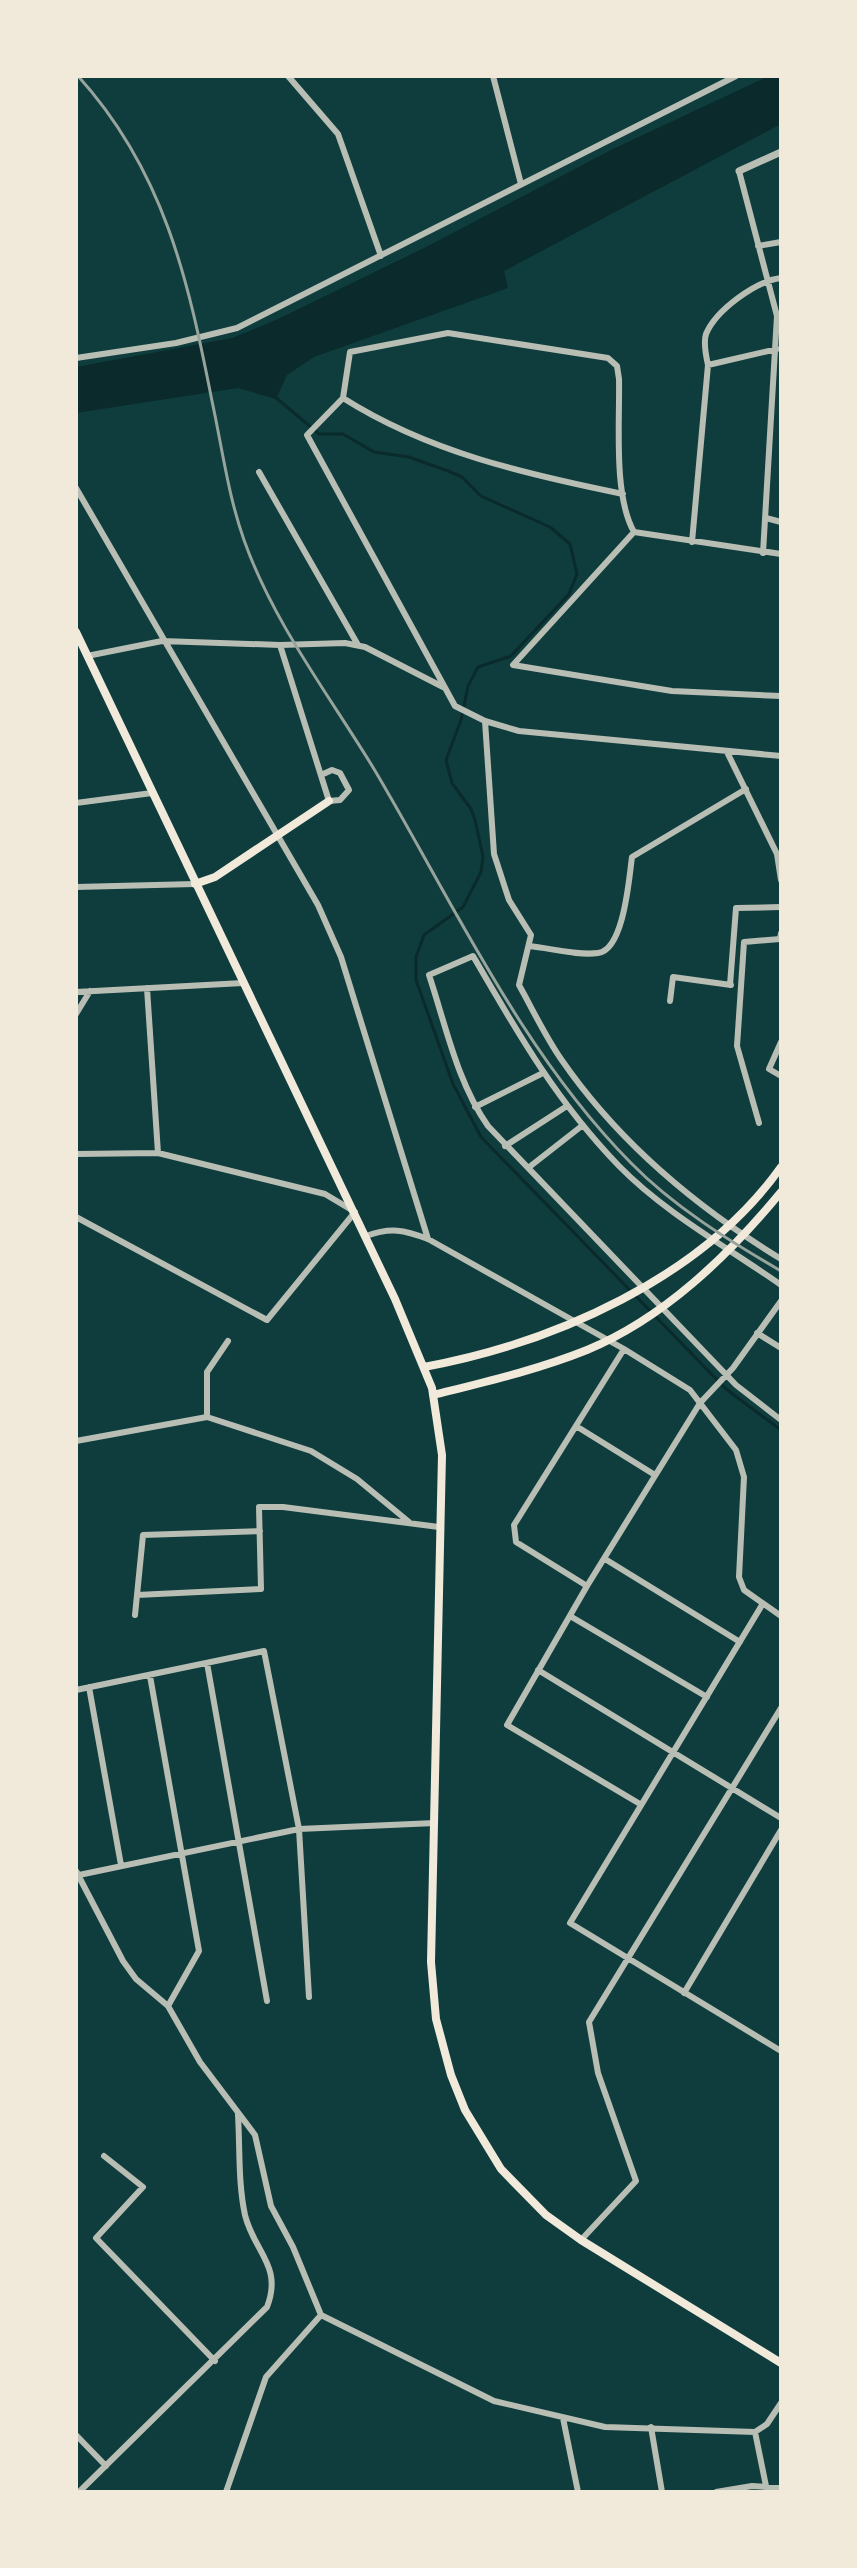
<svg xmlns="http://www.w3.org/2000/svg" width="857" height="2568" font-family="'Asap Condensed',sans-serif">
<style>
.water{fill:#0a2a2b}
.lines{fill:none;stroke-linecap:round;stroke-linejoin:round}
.stream{stroke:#0a2a2b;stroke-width:3}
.minor{stroke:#b8beb3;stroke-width:6}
.tertiary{stroke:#b8beb3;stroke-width:7}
.secondary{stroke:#f1e9da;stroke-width:8}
.rail{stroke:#97a49c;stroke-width:3}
</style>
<rect width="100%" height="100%" fill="#0f3d3e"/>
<path class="water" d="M 769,76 L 781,76 L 781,124 L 504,271 L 508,288 L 314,357 L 287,375 L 276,399 L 238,388 L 76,413 L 76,367 L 232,338 L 276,320 L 426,247 L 613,149 Z"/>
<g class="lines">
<path class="stream" d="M 274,396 L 319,434 L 343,434 L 374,452 L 409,457 L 448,471 L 462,477 L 481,496 L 550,527 L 570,544 L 577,574 L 569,594 L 511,656 L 478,667 L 468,686 L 461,720 L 446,760 L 452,783 L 471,809 L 475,820 L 483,857 L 481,872 L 463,907 L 424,935 L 416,957 L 416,980 L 453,1084 L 481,1137 L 726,1389 L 781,1430"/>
<path class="minor" d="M 288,76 L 338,134 L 381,256
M 493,76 L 521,184
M 739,171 L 777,316 L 763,553
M 758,246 L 781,242
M 76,358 L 176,343 L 237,328 L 736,76
M 708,365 L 777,349
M 343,398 C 428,452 525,474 623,494
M 259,472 L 358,645
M 76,488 L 318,905 L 341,957 L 428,1239
M 766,518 L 781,522
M 634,532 C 613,495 620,422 619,379 L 617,366 L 608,358 L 448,333 L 350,352 L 343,398 L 307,435 L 455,706 L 485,721 L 519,731 L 781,756
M 634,532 L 513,665 L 672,691 L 781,696
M 634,532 L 781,554
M 692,542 L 708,365 C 706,356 703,343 706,334 C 716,310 756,281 781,278
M 280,645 L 329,801 L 340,800 L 349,790 L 340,773 L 332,770 L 321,775
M 87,656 L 162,641 L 280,645 L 345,643 L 365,647 L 443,687
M 485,721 L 494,854 L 509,900 L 531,935 L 519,985 C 533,1010 545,1036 561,1059 C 618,1142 696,1207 781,1259
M 727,752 L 777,854 L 781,880
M 76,803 L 152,793
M 76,887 L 195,884
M 529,946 C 550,948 578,956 598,953 C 624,950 629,878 632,857 L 746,789
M 730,985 L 736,908 L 781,907
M 147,988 L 158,1153
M 76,992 L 243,983
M 670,1001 L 673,977 L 731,985
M 76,1014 L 90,991
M 781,1042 L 769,1069 L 781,1076
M 475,1107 L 541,1074
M 759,1123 L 737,1046 L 744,942 L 780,939 L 781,933
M 505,1146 L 567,1106
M 76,1154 L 158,1153 L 325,1194 L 355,1212 L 267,1320 L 76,1217
M 528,1168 L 583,1125
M 366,1236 C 391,1227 404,1230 428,1239 L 624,1349 L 690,1390 L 736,1450 L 744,1477 L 739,1577 L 744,1590 L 781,1616
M 781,1285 C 727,1247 665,1213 619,1166 C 557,1102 517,1032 473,956 L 429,975 C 446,1026 457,1082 488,1126 L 736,1385 L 781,1420
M 757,1333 L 781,1348
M 207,1417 L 207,1372 L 228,1341
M 576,1426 L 655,1475
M 76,1441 L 207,1417 L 311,1451 L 357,1479 L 409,1522
M 605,1559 L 740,1642
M 587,1586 L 516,1542 L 514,1525 L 624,1349
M 137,1595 L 261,1589 L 259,1507 L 283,1507 L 439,1527
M 762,1605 L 570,1923 L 781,2051
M 135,1615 L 143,1535 L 260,1531
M 570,1616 L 707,1697
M 207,1663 L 267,2001
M 538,1670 L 781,1818
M 150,1676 L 199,1951 L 168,2006
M 89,1687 L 121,1865
M 76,1690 L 264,1651 L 299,1829 L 309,1997
M 640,1804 L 507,1725 L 587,1586 L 700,1403 L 733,1368 L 781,1301
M 76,1871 L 123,1961 L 136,1979 L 168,2006 L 200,2062 L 255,2135 L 271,2206 L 293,2247 L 321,2315 L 494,2401 L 605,2427 L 755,2432 L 767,2424 L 781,2403
M 79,1875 L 299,1829 L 435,1823
M 684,1993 L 781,1830
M 104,2156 L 143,2187 L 96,2238 L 215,2361
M 581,2240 L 636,2181 L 598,2073 L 589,2022 L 781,1708
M 563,2418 L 578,2492
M 651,2427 L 662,2492
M 755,2432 L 766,2486
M 76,2435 L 106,2466
M 79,2492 L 267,2307 C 283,2266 254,2252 245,2215 C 238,2183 240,2147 238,2115
M 226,2492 L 266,2377 L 321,2315
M 716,2492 L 752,2486 L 781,2488"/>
<path class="tertiary" d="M 739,171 L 781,152"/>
<path class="secondary" d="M 76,632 L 395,1299 L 432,1388 L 442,1455 L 431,1962 L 436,2019 L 451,2075 L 465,2110 L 501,2169 L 546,2215 L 581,2240 L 781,2363
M 195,884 L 215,877 L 329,801
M 424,1367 C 554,1343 702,1278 781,1167
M 433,1395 C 485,1382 537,1370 587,1350 C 664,1318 728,1256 781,1192"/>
<path class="rail" d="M 78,76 C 164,171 188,279 212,401 C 222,447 228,495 244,540 C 273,622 329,695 374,769 C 453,902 521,1052 631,1163 C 674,1207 728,1240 781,1271"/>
</g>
<rect width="857" height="2568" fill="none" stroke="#f1e9da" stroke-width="156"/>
</svg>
